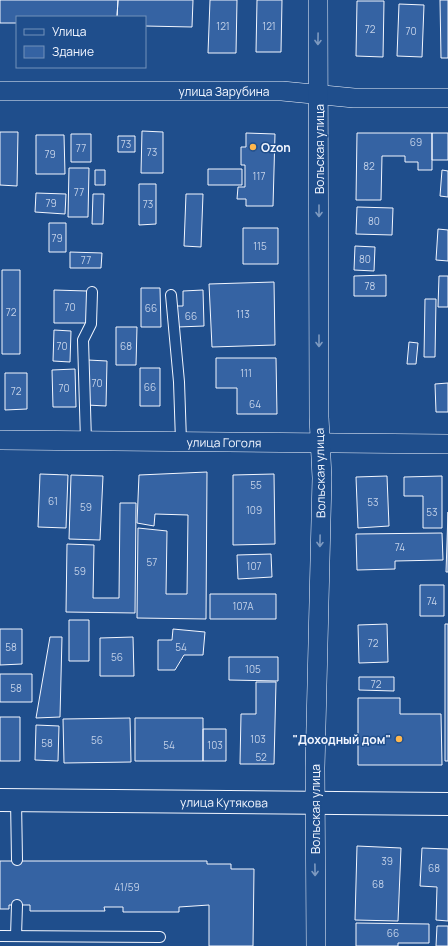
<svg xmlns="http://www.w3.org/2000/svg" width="448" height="946" font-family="Manrope,sans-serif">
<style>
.building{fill:#3563a3;stroke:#f2f6ff}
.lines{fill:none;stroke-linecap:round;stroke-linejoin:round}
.service-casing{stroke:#f2f6ff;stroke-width:12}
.minor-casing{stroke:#f2f6ff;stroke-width:20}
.tertiary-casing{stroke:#f2f6ff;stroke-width:24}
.service{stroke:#1f4e8c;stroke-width:10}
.minor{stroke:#1f4e8c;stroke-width:19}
.tertiary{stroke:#1f4e8c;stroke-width:22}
.oneway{stroke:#7e9ac0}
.poi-dot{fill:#ffb74d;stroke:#1f4e8c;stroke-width:1.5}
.labels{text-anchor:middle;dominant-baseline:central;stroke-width:3;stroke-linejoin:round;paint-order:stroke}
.number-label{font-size:10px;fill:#c3d1e8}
.street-label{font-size:12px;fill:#f2f6ff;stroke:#1f4e8c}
.poi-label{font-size:12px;font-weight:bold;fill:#f2f6ff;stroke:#1f4e8c;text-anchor:start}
</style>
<rect width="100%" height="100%" fill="#1f4e8c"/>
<path class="building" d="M 0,0 L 118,0 L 117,17 L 17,17 L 17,23 L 0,23 Z
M 118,0 L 193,0 L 192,27 L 145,26 L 145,17 L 117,17 Z
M 210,0 L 237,0 L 236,53 L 208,53 Z
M 257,0 L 282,0 L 281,52 L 256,52 Z
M 440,0 L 448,0 L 448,58 L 441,58 Z
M 357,1 L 384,1 L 383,57 L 356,56 Z
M 399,4 L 424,5 L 422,57 L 397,56 Z
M 142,131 L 163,132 L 163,173 L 141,173 Z
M 0,132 L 18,132 L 17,186 L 0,185 Z
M 246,133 L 275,134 L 273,206 L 246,206 L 246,199 L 237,199 L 238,187 L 245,187 L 245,165 L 241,165 L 241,147 L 246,147 Z
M 357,133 L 432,133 L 432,170 L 418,170 L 418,162 L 405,162 L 405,156 L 382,156 L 381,200 L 356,200 Z
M 432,133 L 448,133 L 448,160 L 432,160 Z
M 71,134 L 91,134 L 91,162 L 71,162 Z
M 36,135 L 64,135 L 65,174 L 36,174 Z
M 118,136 L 135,136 L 135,152 L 118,152 Z
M 69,168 L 89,168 L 88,217 L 68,217 Z
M 208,169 L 242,169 L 242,185 L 208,185 Z
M 95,170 L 105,170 L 105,185 L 95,185 Z
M 442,170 L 448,171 L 448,197 L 440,196 Z
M 139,184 L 156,184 L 156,224 L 139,225 Z
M 36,193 L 66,194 L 65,214 L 35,212 Z
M 93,194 L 104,194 L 103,224 L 92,224 Z
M 186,194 L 203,194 L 201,247 L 184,246 Z
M 357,207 L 393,208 L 392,235 L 356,234 Z
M 49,223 L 66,223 L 66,252 L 49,252 Z
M 243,228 L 278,228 L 278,264 L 243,264 Z
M 438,229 L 448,230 L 448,261 L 436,260 Z
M 355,246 L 375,247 L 374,271 L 354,270 Z
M 70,252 L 102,253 L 101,268 L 70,268 Z
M 2,270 L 20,270 L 20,354 L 2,354 Z
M 386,275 L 386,296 L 354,296 L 354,276 Z
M 439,276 L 448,276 L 448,307 L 438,307 Z
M 274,282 L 275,345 L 212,347 L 209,284 Z
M 141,288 L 160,288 L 161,327 L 141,327 Z
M 54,290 L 87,291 L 87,323 L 54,323 Z
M 203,290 L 204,326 L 178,327 L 177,306 L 183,306 L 183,291 Z
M 425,299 L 436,299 L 435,357 L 424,357 Z
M 116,327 L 137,327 L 136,365 L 116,365 Z
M 54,330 L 71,331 L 70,362 L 53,361 Z
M 409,342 L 418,343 L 416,364 L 407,364 Z
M 216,358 L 276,358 L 277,414 L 237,414 L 237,388 L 216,388 Z
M 88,360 L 107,361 L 106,406 L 87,405 Z
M 140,368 L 160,368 L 160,406 L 140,406 Z
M 75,369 L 76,407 L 53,407 L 52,370 Z
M 5,373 L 27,373 L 27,409 L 5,410 Z
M 448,383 L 448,412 L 436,412 L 435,384 Z
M 207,472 L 206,619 L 137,618 L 138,528 L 167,531 L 166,594 L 187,594 L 188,515 L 155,514 L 154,526 L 137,523 L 139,475 Z
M 40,474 L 68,475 L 66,528 L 38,527 Z
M 274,474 L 275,544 L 233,545 L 233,475 Z
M 71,475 L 103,476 L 100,540 L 69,539 Z
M 387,476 L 389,526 L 358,528 L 356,477 Z
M 442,476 L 442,528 L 423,528 L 423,496 L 404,496 L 404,477 Z
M 120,503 L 136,503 L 135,613 L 66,612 L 67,544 L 94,545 L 93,598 L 119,598 Z
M 448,512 L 448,572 L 446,572 Z
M 442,533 L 443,560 L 395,561 L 395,569 L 357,570 L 356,534 Z
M 271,554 L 272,577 L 238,579 L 237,555 Z
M 420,585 L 444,585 L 444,616 L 420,616 Z
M 210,594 L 276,594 L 276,619 L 210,619 Z
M 69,620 L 89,620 L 89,661 L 69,661 Z
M 387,624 L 388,662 L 359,663 L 358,625 Z
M 445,624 L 448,624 L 448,761 L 445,761 Z
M 0,629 L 22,629 L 22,664 L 0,665 Z
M 173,629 L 205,632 L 203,655 L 184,655 L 175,670 L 158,670 L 158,640 L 172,640 Z
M 50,637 L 62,637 L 60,717 L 36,718 Z
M 133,637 L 134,676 L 100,676 L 100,638 Z
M 229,657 L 278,657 L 278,681 L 229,680 Z
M 0,674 L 32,674 L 32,702 L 0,702 Z
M 359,677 L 394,677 L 394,691 L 359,690 Z
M 256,682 L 276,682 L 274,764 L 240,764 L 241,714 L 256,714 Z
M 358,698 L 400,698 L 400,714 L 441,714 L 442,765 L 358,765 Z
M 0,717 L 20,717 L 20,761 L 0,761 Z
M 130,718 L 131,762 L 64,763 L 63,719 Z
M 135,718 L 203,718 L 203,761 L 135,761 Z
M 36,725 L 59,726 L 58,761 L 35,760 Z
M 203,729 L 226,729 L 226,761 L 203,761 Z
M 357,846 L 401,848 L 398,921 L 355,920 Z
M 422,848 L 448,849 L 448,921 L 436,920 L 437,887 L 420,886 Z
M 0,861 L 207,861 L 207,864 L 231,864 L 231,869 L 254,869 L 253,946 L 209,946 L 209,905 L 179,907 L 179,912 L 123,912 L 123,907 L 104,907 L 105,911 L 30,911 L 30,905 L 9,905 L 9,909 L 0,909 Z
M 356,923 L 429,924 L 429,943 L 398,943 L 398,946 L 356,946 Z
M 437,926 L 448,926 L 448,946 L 436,946 Z"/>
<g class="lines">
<defs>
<path id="service" d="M 171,295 L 179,382 L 181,441
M 86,441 L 83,340 L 91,324 L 92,292
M 16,800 L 17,860
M 0,936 L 160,937
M 16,936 L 17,905"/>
<g id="minor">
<path id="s1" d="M 0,91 L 282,91 L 354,98 L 448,98"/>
<path id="s2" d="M 0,440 L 448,444"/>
<path d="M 316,946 L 315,768 L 322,478 L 319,417 L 318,0"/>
</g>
<g id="tertiary">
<path id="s3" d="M 0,800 L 448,804"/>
</g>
</defs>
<use href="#service" class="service-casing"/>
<use href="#minor" class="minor-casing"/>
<use href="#tertiary" class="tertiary-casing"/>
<use href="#service" class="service"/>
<use href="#minor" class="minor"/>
<use href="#tertiary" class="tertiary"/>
</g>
<defs><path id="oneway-shaft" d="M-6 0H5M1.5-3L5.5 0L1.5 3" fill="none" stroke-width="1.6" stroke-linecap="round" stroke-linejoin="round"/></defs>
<g class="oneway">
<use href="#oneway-shaft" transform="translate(318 39) rotate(91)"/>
<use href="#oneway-shaft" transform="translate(319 211) rotate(90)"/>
<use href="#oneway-shaft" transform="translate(319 341) rotate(90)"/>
<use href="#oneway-shaft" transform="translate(320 541) rotate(91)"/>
<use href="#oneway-shaft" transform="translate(315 870) rotate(89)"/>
</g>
<g class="poi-dot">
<circle cx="253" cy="147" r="4"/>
<circle cx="399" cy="739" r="4"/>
</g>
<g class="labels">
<g class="number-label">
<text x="223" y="26">121</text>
<text x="269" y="26">121</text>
<text x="370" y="29">72</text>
<text x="411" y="31">70</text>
<text x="416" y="142">69</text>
<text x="126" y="144">73</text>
<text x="81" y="148">77</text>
<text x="152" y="152">73</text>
<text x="50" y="154">79</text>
<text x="369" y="166">82</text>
<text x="259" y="176">117</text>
<text x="79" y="192">77</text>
<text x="51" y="203">79</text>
<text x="148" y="204">73</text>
<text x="374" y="221">80</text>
<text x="57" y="238">79</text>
<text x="260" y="246">115</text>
<text x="365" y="259">80</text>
<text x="86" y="260">77</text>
<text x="370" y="286">78</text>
<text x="70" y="307">70</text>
<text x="151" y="308">66</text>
<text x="11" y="312">72</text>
<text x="243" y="314">113</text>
<text x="191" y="316">66</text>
<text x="62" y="346">70</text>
<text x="126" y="346">68</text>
<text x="246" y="373">111</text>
<text x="97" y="383">70</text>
<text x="150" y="387">66</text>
<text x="64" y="388">70</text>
<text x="16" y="391">72</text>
<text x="255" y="404">64</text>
<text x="256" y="485">55</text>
<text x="53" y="501">61</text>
<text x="373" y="502">53</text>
<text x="86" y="507">59</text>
<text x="254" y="510">109</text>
<text x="432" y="512">53</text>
<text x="400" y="547">74</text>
<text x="152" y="562">57</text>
<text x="254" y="566">107</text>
<text x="80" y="571">59</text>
<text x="432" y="601">74</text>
<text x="243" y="606">107А</text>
<text x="373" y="643">72</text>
<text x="11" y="647">58</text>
<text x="181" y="647">54</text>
<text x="117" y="657">56</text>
<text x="253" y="669">105</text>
<text x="376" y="684">72</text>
<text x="16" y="688">58</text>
<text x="258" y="739">103</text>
<text x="97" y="740">56</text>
<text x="47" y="743">58</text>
<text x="169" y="745">54</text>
<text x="215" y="745">103</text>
<text x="261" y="757">52</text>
<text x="387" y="861">39</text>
<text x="434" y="868">68</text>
<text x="378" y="884">68</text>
<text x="127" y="887">41/59</text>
<text x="393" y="933">66</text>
</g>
<g class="street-label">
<text stroke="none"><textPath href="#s1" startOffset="224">улица Зарубина</textPath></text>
<text transform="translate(319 149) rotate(-90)">Вольская улица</text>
<text stroke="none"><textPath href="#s2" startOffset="224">улица Гоголя</textPath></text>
<text transform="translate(320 473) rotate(-91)">Вольская улица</text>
<text stroke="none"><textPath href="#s3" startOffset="224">улица Кутякова</textPath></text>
<text transform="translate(315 809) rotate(-90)">Вольская улица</text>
</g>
<g class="poi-label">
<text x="261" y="147">Ozon</text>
<text x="391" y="739" text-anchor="end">"Доходный дом"</text>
</g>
</g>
<rect x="16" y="16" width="130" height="52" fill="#1f4e8c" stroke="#7391ba"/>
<rect x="24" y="29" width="20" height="6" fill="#1f4e8c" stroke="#7391ba"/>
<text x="52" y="36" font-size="12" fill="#f2f6ff">Улица</text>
<rect x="24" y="46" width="20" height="12" fill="#3563a3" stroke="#7391ba"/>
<text x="52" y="56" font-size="12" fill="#f2f6ff">Здание</text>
</svg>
